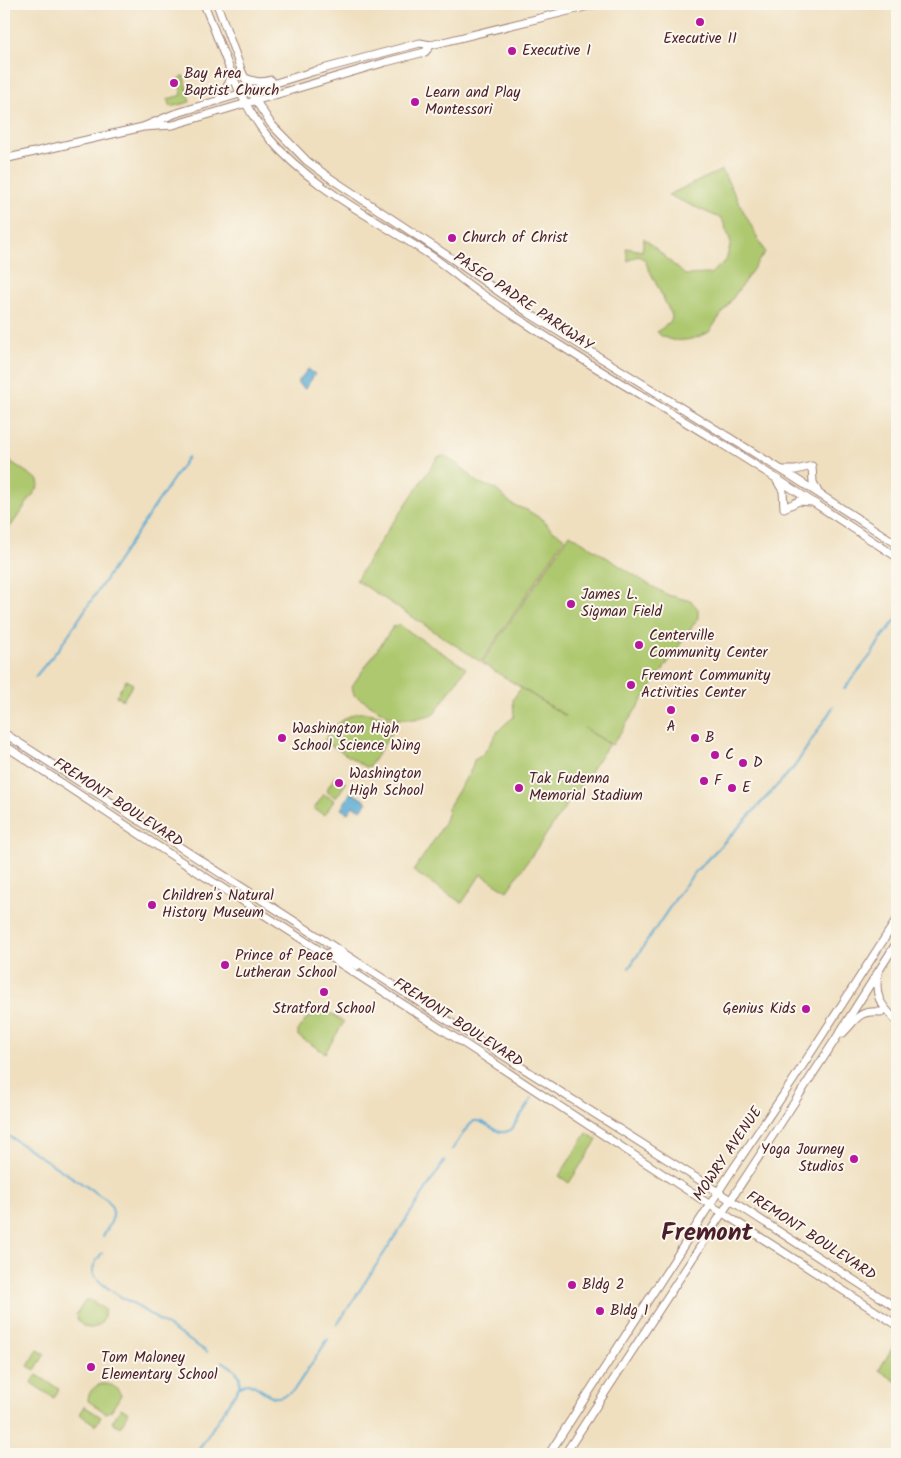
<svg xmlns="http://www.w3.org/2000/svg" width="901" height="1458" font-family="Kalam,sans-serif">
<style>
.green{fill:#adc86e;stroke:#7c744c}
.water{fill:#58aad3;stroke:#51647f}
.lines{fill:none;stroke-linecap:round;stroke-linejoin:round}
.stream{stroke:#58aad3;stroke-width:2}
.major-casing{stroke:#9c7f75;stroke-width:9}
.major{stroke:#fff;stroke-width:7}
.poi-dot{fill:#b5179e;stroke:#fbf7ec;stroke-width:2}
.labels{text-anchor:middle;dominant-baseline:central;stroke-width:4;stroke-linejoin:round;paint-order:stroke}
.poi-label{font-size:15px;fill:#4a1f2b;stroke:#fbf7ec;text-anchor:start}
.street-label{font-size:15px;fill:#4a1f2b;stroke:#fbf7ec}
.town-label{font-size:25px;font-weight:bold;fill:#4a1f2b;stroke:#fbf7ec}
</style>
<rect width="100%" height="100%" fill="#fbf7ec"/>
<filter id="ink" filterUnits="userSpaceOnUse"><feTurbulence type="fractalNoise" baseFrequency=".02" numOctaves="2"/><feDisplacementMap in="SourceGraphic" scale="10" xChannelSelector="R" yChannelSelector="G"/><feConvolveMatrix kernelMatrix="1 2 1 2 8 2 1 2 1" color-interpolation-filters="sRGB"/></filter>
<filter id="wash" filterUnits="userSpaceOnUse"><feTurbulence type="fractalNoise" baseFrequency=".0096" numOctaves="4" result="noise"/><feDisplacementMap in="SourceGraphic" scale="20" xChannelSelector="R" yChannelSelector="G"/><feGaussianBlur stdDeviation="1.12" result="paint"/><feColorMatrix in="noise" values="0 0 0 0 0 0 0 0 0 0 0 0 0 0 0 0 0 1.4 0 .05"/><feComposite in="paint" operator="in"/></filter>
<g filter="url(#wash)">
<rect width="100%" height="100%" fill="#efdfbf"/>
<path class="green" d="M 182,76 L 184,76 L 190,102 L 170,107 L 167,99 L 182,95 L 178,79 Z
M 722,170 L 765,252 L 709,332 C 696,340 669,346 657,332 L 671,321 L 672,316 L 644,259 L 638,256 L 628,261 L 626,248 L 642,251 L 644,238 L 685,275 L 710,274 L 726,261 L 731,242 L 722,219 L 668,195 Z
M 445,456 L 465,470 L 478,483 L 494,488 L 513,505 L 527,510 L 543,520 L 551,529 L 565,538 L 481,662 L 356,580 L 392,523 L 394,522 L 438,457 Z
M 4,457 L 38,480 L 39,486 L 4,536 Z
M 570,534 L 648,584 L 668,595 L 691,601 L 698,609 L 698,618 L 612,745 L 584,728 L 609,744 L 507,891 L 481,874 L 462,903 L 413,871 C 422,858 449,822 448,808 L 472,768 L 474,760 C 486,755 491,741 498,731 C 503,726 508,721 514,717 L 513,699 L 521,688 L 566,716 L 482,663 Z
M 399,625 L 466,668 L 434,714 L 415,719 L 394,719 L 354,695 L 352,686 L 393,627 Z
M 126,680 L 133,684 L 123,700 L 116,696 Z
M 357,713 C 373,712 384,716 397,724 L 370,766 L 366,767 L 324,741 C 332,727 342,718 357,713 Z
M 335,776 L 346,783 L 336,798 L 326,791 Z
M 324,794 L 334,800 L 325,815 L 314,809 Z
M 316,1009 L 326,1014 L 328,1012 L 344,1022 L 325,1053 L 298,1036 L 298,1031 L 307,1018 L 313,1016 Z
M 587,1133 L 597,1140 L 569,1183 L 559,1176 Z
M 90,1300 L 104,1309 C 108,1330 81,1336 76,1315 L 85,1301 Z
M 897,1340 L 897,1382 L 879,1370 Z
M 38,1350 L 45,1354 L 35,1370 L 28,1366 Z
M 37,1375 L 59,1389 L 54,1398 L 31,1383 Z
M 101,1384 C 111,1383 117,1387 121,1395 L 111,1411 L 106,1413 L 88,1401 C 88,1392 93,1387 101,1384 Z
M 84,1406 L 101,1417 L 96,1425 L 79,1414 Z
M 121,1408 L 129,1413 L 120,1427 L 112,1422 Z"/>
<path class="water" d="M 308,369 L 315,374 L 305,389 L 297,383 Z
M 351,792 L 367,802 L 361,810 L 353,806 L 348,813 L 341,809 Z"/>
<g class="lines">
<path class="stream" d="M 35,677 L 60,647 L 188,457
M 844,689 L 871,655 L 882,637 L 897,619
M 629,968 L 682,889 L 697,870 L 737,829 L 795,766 L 833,707
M 4,1133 L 107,1200 C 119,1214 111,1222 103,1236
M 452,1150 L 466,1129 L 474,1121 C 488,1119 497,1140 512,1129 L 532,1098
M 102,1253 C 98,1258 93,1265 93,1271 C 94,1282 124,1299 134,1304 L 207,1352
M 337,1325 L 445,1160
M 239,1387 L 248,1383 C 267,1389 271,1407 294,1390 L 328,1339
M 196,1454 L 239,1387 C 243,1373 233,1368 222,1361"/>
</g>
</g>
<g filter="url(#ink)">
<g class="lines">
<defs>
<path id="major" d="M 204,4 C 223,49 237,100 269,138 C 314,191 379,220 434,258 C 451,270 465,283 482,294 C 560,348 643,396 725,446 C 783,482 840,520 897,557
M 217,4 L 242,72 L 256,101 L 271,124 L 307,161 L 330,178 L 451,258 L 530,314 L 793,477 L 897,544
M 245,78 C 255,82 261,83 271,80
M 218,101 L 229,83 L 232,72
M 143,127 L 174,114 L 315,71 L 420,43 L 431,45 L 597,4
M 4,159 L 143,127 L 173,125 L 386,62 L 425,52 L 431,45
M 783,470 L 796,470 L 812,466 L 813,482 L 818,492
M 777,481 L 783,491 L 784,508 L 799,501 L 811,502
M 4,733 L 436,1013 L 701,1181 L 897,1308
M 4,745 L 165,851 L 468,1046 L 684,1188 L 897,1325
M 327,955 L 330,952 L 333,952 L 357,966
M 878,974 C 874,999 882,1005 897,1022
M 843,1033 C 857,1019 858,1010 881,1012
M 549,1454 L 731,1172 L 792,1082 L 897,919
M 565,1454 L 835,1040 L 897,942"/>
</defs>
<use href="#major" class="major-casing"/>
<use href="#major" class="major"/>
</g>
</g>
<g class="poi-dot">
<circle cx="700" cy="22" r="5"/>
<circle cx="512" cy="51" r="5"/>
<circle cx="174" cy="83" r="5"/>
<circle cx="415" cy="102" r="5"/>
<circle cx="452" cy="238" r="5"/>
<circle cx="571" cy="604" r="5"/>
<circle cx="639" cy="645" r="5"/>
<circle cx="631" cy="685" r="5"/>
<circle cx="671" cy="710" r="5"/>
<circle cx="282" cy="738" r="5"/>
<circle cx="695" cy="738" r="5"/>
<circle cx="715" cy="755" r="5"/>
<circle cx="743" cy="763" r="5"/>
<circle cx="704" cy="781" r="5"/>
<circle cx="339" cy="783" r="5"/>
<circle cx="519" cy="788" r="5"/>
<circle cx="732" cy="788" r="5"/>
<circle cx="152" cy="905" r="5"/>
<circle cx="225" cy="965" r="5"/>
<circle cx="324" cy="992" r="5"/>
<circle cx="806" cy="1009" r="5"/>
<circle cx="854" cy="1159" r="5"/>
<circle cx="572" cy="1285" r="5"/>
<circle cx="600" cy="1311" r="5"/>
<circle cx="91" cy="1367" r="5"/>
</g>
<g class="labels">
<g class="poi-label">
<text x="700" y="39" text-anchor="middle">Executive II</text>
<text x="522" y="51">Executive I</text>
<text x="184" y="74">Bay Area<tspan x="184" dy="17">Baptist Church</tspan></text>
<text x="425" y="93">Learn and Play<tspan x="425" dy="17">Montessori</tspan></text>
<text x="462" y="238">Church of Christ</text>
<text x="581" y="595">James L.<tspan x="581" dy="17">Sigman Field</tspan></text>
<text x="649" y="636">Centerville<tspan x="649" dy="17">Community Center</tspan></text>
<text x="641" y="676">Fremont Community<tspan x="641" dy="17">Activities Center</tspan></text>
<text x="671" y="727" text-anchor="middle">A</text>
<text x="292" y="729">Washington High<tspan x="292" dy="17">School Science Wing</tspan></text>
<text x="705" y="738">B</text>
<text x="725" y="755">C</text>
<text x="753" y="763">D</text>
<text x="349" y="774">Washington<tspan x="349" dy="17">High School</tspan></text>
<text x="529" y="779">Tak Fudenna<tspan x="529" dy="17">Memorial Stadium</tspan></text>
<text x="714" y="781">F</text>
<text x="742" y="788">E</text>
<text x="162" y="896">Children's Natural<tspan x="162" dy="17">History Museum</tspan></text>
<text x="235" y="956">Prince of Peace<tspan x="235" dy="17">Lutheran School</tspan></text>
<text x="324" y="1009" text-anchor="middle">Stratford School</text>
<text x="796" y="1009" text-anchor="end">Genius Kids</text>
<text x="844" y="1150" text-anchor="end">Yoga Journey<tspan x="844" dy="17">Studios</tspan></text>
<text x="582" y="1285">Bldg 2</text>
<text x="610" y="1311">Bldg 1</text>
<text x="101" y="1358">Tom Maloney<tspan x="101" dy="17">Elementary School</tspan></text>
</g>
<g class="street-label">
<text transform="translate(523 302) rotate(34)">PASEO PADRE PARKWAY</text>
<text transform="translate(118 803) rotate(33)">FREMONT BOULEVARD</text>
<text transform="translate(458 1023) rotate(33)">FREMONT BOULEVARD</text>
<text transform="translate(728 1154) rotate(-56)">MOWRY AVENUE</text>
<text transform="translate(811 1236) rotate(33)">FREMONT BOULEVARD</text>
</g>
<g class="town-label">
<text x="707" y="1233">Fremont</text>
</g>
</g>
<rect width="901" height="1458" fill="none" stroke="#fbf7ec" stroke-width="20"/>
</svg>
